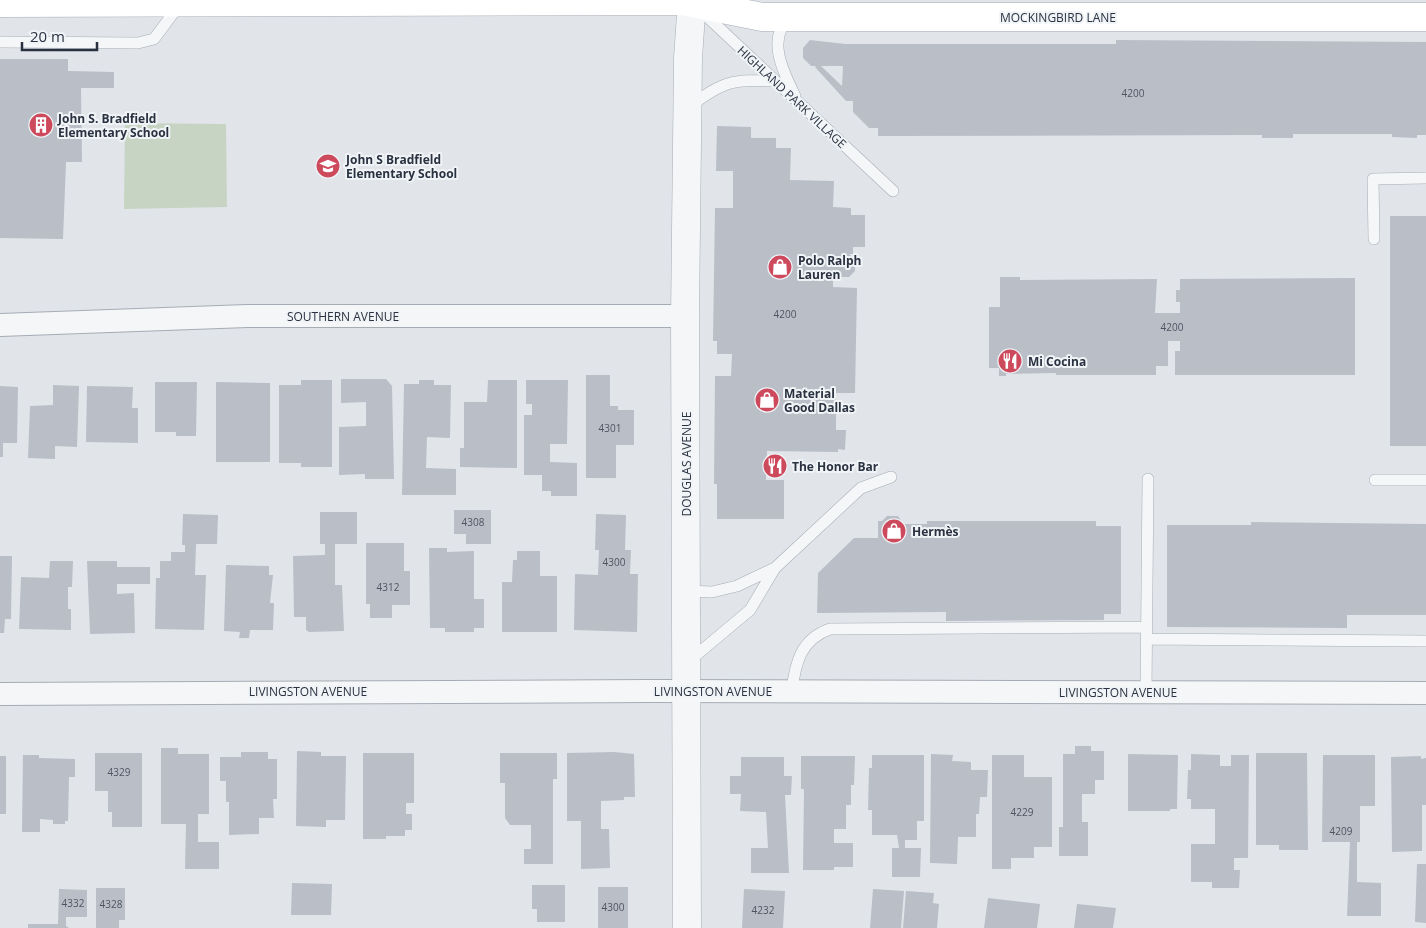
<svg xmlns="http://www.w3.org/2000/svg" width="1426" height="928" font-family="'Open Sans',sans-serif">
<style>
.green{fill:#c7d4c3}
.building{fill:#b9bec7;fill-rule:evenodd}
.lines{fill:none;stroke-linecap:round;stroke-linejoin:round}
.service-casing{stroke:#a6acb4;stroke-width:12}
.minor-casing{stroke:#a6acb4;stroke-width:24}
.tertiary-casing{stroke:#a6acb4;stroke-width:29}
.secondary-casing{stroke:#a6acb4;stroke-width:29}
.service{stroke:#f4f6f8;stroke-width:11}
.minor{stroke:#f4f6f8;stroke-width:22}
.tertiary{stroke:#f4f6f8;stroke-width:28}
.secondary{stroke:#fff;stroke-width:28}
.labels{text-anchor:middle;dominant-baseline:central;stroke-width:4;stroke-linejoin:round;paint-order:stroke}
.number-label{font-size:10px;fill:#4e5562}
.street-label{font-size:12px;fill:#2a3241;stroke:#f1f4f7}
.poi-label{font-size:12px;font-weight:bold;fill:#2a3241;stroke:#f1f4f7;text-anchor:start}
</style>
<rect width="100%" height="100%" fill="#e1e5ea"/>
<path class="green" d="M 125,123 L 226,124 L 227,207 L 124,209 Z"/>
<path class="building" d="M 810,40 L 845,44 L 1116,44 L 1116,40 L 1426,42 L 1426,135 L 1417,135 L 1417,138 L 1392,137 L 1392,134 L 1293,134 L 1293,138 L 1262,138 L 1262,135 L 878,136 L 878,128 L 869,128 L 853,112 L 853,101 L 846,101 L 815,67 L 816,66 L 811,66 L 803,58 L 803,48 ZM 821,66 L 843,66 L 842,86 Z
M 0,59 L 68,59 L 68,71 L 114,72 L 114,88 L 81,88 L 82,162 L 66,162 L 63,239 L 0,238 Z
M 717,126 L 751,127 L 751,138 L 776,138 L 776,148 L 791,148 L 790,180 L 834,181 L 833,207 L 851,208 L 851,215 L 865,215 L 865,247 L 853,247 L 853,254 L 849,254 L 855,260 L 855,271 L 849,277 L 833,277 L 833,287 L 857,288 L 855,393 L 836,393 L 836,430 L 846,430 L 845,450 L 838,449 L 838,452 L 767,451 L 766,480 L 784,480 L 784,519 L 717,519 L 717,484 L 714,484 L 715,376 L 731,376 L 732,354 L 717,354 L 717,341 L 713,341 L 715,208 L 733,208 L 733,171 L 716,171 Z
M 1390,216 L 1426,216 L 1426,446 L 1390,446 Z
M 1000,277 L 1020,277 L 1020,280 L 1157,279 L 1155,313 L 1180,313 L 1180,302 L 1176,302 L 1176,290 L 1180,290 L 1180,279 L 1355,278 L 1355,375 L 1175,375 L 1175,351 L 1180,351 L 1180,341 L 1168,341 L 1168,366 L 1156,366 L 1156,375 L 1056,375 L 1056,373 L 1006,374 L 1006,376 L 999,376 L 999,368 L 989,368 L 989,307 L 1000,307 Z
M 586,375 L 610,375 L 610,406 L 618,406 L 618,410 L 634,410 L 634,445 L 616,445 L 616,478 L 586,478 Z
M 341,379 L 386,379 L 392,386 L 394,479 L 365,479 L 365,474 L 339,475 L 339,427 L 366,426 L 366,402 L 341,403 Z
M 301,380 L 332,380 L 332,467 L 301,467 L 301,463 L 279,463 L 279,385 L 301,385 Z
M 419,380 L 434,380 L 434,385 L 451,385 L 450,438 L 427,437 L 426,468 L 456,469 L 456,495 L 402,495 L 404,384 L 419,384 Z
M 488,380 L 517,380 L 517,468 L 460,467 L 460,448 L 464,448 L 464,402 L 487,402 Z
M 526,380 L 568,380 L 567,444 L 550,444 L 550,462 L 577,463 L 577,496 L 551,496 L 551,491 L 542,491 L 542,475 L 524,475 L 524,415 L 532,415 L 532,404 L 526,404 Z
M 155,382 L 197,382 L 196,436 L 176,436 L 176,432 L 155,432 Z
M 216,382 L 270,383 L 270,462 L 216,462 Z
M 53,385 L 79,386 L 77,447 L 55,446 L 55,459 L 28,458 L 30,406 L 53,405 Z
M 0,386 L 18,387 L 17,443 L 3,443 L 3,457 L 0,457 Z
M 87,386 L 133,387 L 132,408 L 138,408 L 138,443 L 86,442 Z
M 454,510 L 491,510 L 491,544 L 466,544 L 466,534 L 454,534 Z
M 320,512 L 357,512 L 357,544 L 335,544 L 335,585 L 342,585 L 344,631 L 309,632 L 306,630 L 306,617 L 294,617 L 293,556 L 325,555 L 325,544 L 320,544 Z
M 183,514 L 218,515 L 217,544 L 196,544 L 195,575 L 206,575 L 204,630 L 155,629 L 156,578 L 160,578 L 160,561 L 171,561 L 171,552 L 185,552 L 185,545 L 182,545 Z
M 596,514 L 626,515 L 625,550 L 631,550 L 630,574 L 638,574 L 637,632 L 574,630 L 575,574 L 598,575 L 599,550 L 595,550 Z
M 887,516 L 898,516 L 903,524 L 927,524 L 927,521 L 1096,521 L 1096,526 L 1121,526 L 1121,614 L 1104,614 L 1104,620 L 946,621 L 946,612 L 817,613 L 818,573 L 854,538 L 878,538 L 878,521 L 882,521 Z
M 1251,522 L 1426,524 L 1426,615 L 1347,615 L 1347,628 L 1167,627 L 1167,525 L 1251,525 Z
M 366,543 L 404,543 L 404,571 L 410,571 L 410,605 L 392,605 L 392,618 L 370,618 L 370,604 L 366,604 Z
M 429,548 L 447,548 L 447,552 L 474,551 L 474,599 L 484,599 L 484,628 L 474,628 L 474,632 L 445,632 L 445,628 L 430,628 Z
M 517,551 L 540,551 L 540,576 L 557,576 L 557,632 L 502,632 L 502,582 L 512,582 L 513,560 L 517,560 Z
M 0,556 L 12,556 L 11,619 L 5,619 L 4,633 L 0,633 Z
M 50,561 L 73,561 L 72,587 L 68,587 L 68,609 L 71,609 L 71,630 L 19,629 L 21,577 L 49,578 Z
M 87,561 L 117,561 L 117,567 L 150,567 L 150,584 L 117,584 L 117,594 L 134,593 L 135,633 L 90,634 Z
M 226,565 L 269,566 L 269,575 L 273,575 L 270,603 L 274,603 L 273,630 L 250,630 L 249,638 L 239,638 L 240,632 L 224,631 Z
M 1075,746 L 1091,746 L 1091,751 L 1104,751 L 1104,780 L 1095,780 L 1095,794 L 1082,794 L 1082,822 L 1088,822 L 1088,856 L 1059,856 L 1059,827 L 1063,827 L 1063,754 L 1075,754 Z
M 161,748 L 178,748 L 178,754 L 209,754 L 209,814 L 198,814 L 198,842 L 219,842 L 219,869 L 185,869 L 186,824 L 161,824 Z
M 297,751 L 321,752 L 321,756 L 346,756 L 345,820 L 326,820 L 326,827 L 296,826 Z
M 241,752 L 268,752 L 268,759 L 277,759 L 277,799 L 273,799 L 274,818 L 259,818 L 259,834 L 229,835 L 229,802 L 226,802 L 226,781 L 220,781 L 220,757 L 241,757 Z
M 614,752 L 634,754 L 635,797 L 624,797 L 624,800 L 601,801 L 601,829 L 609,829 L 610,868 L 581,869 L 581,821 L 567,821 L 567,753 Z
M 95,753 L 142,753 L 142,827 L 112,827 L 112,812 L 108,812 L 108,791 L 95,791 Z
M 363,753 L 414,753 L 414,803 L 406,803 L 406,814 L 412,814 L 412,830 L 405,830 L 405,836 L 386,836 L 386,839 L 363,839 Z
M 500,753 L 557,753 L 557,779 L 553,779 L 553,864 L 524,864 L 524,849 L 531,849 L 531,825 L 510,825 L 505,818 L 505,783 L 500,783 Z
M 1256,753 L 1307,753 L 1308,850 L 1279,850 L 1279,845 L 1256,845 Z
M 931,754 L 953,755 L 952,761 L 971,762 L 971,770 L 988,770 L 987,797 L 980,797 L 979,814 L 976,814 L 976,837 L 958,837 L 957,864 L 930,863 Z
M 1128,754 L 1178,755 L 1177,809 L 1170,809 L 1170,811 L 1128,811 Z
M 1191,754 L 1220,755 L 1220,766 L 1231,766 L 1231,755 L 1249,755 L 1248,858 L 1234,858 L 1234,870 L 1240,870 L 1239,888 L 1212,888 L 1212,882 L 1191,882 L 1191,844 L 1215,844 L 1215,809 L 1191,809 L 1191,799 L 1187,799 L 1188,770 L 1191,770 Z
M 23,755 L 39,755 L 39,758 L 75,759 L 75,777 L 69,777 L 68,821 L 65,821 L 65,824 L 53,824 L 53,820 L 40,819 L 40,832 L 22,832 Z
M 872,755 L 924,755 L 924,821 L 917,821 L 917,840 L 905,840 L 905,848 L 921,848 L 920,877 L 892,877 L 892,848 L 899,848 L 897,835 L 872,835 L 872,810 L 868,810 L 869,768 L 872,768 Z
M 992,755 L 1024,755 L 1024,777 L 1052,777 L 1052,847 L 1034,847 L 1034,858 L 1011,858 L 1011,869 L 992,869 Z
M 1323,755 L 1375,755 L 1375,806 L 1360,806 L 1360,842 L 1357,842 L 1357,882 L 1381,883 L 1381,916 L 1347,916 L 1350,842 L 1322,842 Z
M 0,756 L 6,756 L 6,814 L 0,814 Z
M 801,756 L 855,756 L 854,785 L 851,785 L 851,805 L 846,805 L 846,829 L 834,829 L 834,843 L 853,843 L 853,867 L 834,867 L 834,870 L 803,870 L 804,789 L 801,789 Z
M 1421,756 L 1421,759 L 1426,758 L 1426,805 L 1422,805 L 1422,851 L 1392,852 L 1391,757 Z
M 741,757 L 784,757 L 784,776 L 792,776 L 791,795 L 785,795 L 789,873 L 751,873 L 751,848 L 768,848 L 766,812 L 740,811 L 741,794 L 730,794 L 730,776 L 741,776 Z
M 1417,864 L 1426,864 L 1426,923 L 1415,922 Z
M 292,883 L 332,884 L 331,915 L 291,915 Z
M 532,885 L 565,885 L 565,922 L 537,922 L 537,909 L 532,909 Z
M 598,887 L 628,887 L 628,928 L 598,928 Z
M 96,888 L 125,888 L 125,920 L 119,920 L 119,928 L 96,928 Z
M 59,889 L 87,890 L 87,917 L 66,917 L 66,926 L 69,928 L 28,928 L 28,924 L 58,924 Z
M 744,889 L 785,891 L 783,928 L 742,928 Z
M 873,889 L 904,891 L 901,928 L 870,928 Z
M 906,891 L 934,893 L 933,903 L 939,904 L 937,928 L 903,928 Z
M 988,898 L 1040,904 L 1037,928 L 984,928 Z
M 1077,904 L 1116,908 L 1113,928 L 1074,928 Z"/>
<g class="lines">
<defs>
<path id="service" d="M 701,11 L 893,191
M 789,19 C 766,39 784,73 795,96
M 0,42 L 138,43 L 154,39 L 180,4
M 689,107 C 725,80 731,80 776,81
M 1374,239 L 1373,179 L 1426,178
M 1375,480 L 1426,480
M 686,591 L 712,592 L 737,586 L 775,568 L 861,488 L 891,477
M 1147,639 L 1426,641
M 689,661 L 750,610 L 775,568
M 792,691 C 795,663 801,639 830,629 L 1147,627
M 1146,692 L 1148,479"/>
<path id="minor" d="M 0,325 L 247,316 L 685,316
M 0,694 L 651,691 L 1426,693"/>
<path id="tertiary" d="M 687,928 L 685,316 L 688,58 L 692,0"/>
<path id="secondary" d="M 0,3 L 711,1
M 692,3 L 762,17 L 1426,17"/>
</defs>
<use href="#service" class="service-casing"/>
<use href="#minor" class="minor-casing"/>
<use href="#tertiary" class="tertiary-casing"/>
<use href="#secondary" class="secondary-casing"/>
<use href="#service" class="service"/>
<use href="#minor" class="minor"/>
<use href="#tertiary" class="tertiary"/>
<use href="#secondary" class="secondary"/>
</g>
<defs>
<symbol id="building-disc" viewBox="-11 -11 22 22"><circle r="9.5" fill="#cd495c" stroke="#f1f4f7"/><path d="M-4-6H4V6H1V3H-1V6H-4ZM-2.5-4.3h1.7v1.8h-1.7ZM.8-4.3h1.7v1.8H.8ZM-2.5-1h1.7V.8h-1.7ZM.8-1h1.7V.8H.8Z" fill="#fff"/></symbol>
<symbol id="school-disc" viewBox="-11 -11 22 22"><circle r="9.5" fill="#cd495c" stroke="#f1f4f7"/><path d="M0-5L7-2L0 1L-7-2ZM-4 1L0 2.5L4 1V4Q0 6-4 4Z" fill="#fff"/></symbol>
<symbol id="shop-disc" viewBox="-11 -11 22 22"><circle r="9.5" fill="#cd495c" stroke="#f1f4f7"/><path d="M-5-2.5h2.3a2.7 3.5 0 0 1 5.4 0H5L5.5 6h-11ZM-1.5-2.5h3a1.5 2.3 0 0 0-3 0Z" fill="#fff"/></symbol>
<symbol id="restaurant-disc" viewBox="-11 -11 22 22"><circle r="9.5" fill="#cd495c" stroke="#f1f4f7"/><path d="M-5-6h1v4h1v-4h1v4h1v-4h1v5L-1.5 .5V6h-2V.5L-5-1ZM5-6V6H3V1.5H1.5Q1.5-4 5-6Z" fill="#fff"/></symbol>
</defs>
<g fill-rule="evenodd">
<use href="#building-disc" x="27" y="111" width="28" height="28"/>
<use href="#school-disc" x="314" y="152" width="28" height="28"/>
<use href="#shop-disc" x="766" y="253" width="28" height="28"/>
<use href="#restaurant-disc" x="996" y="347" width="28" height="28"/>
<use href="#shop-disc" x="753" y="386" width="28" height="28"/>
<use href="#restaurant-disc" x="761" y="452" width="28" height="28"/>
<use href="#shop-disc" x="880" y="517" width="28" height="28"/>
</g>
<g class="labels">
<g class="number-label">
<text x="1133" y="93">4200</text>
<text x="785" y="314">4200</text>
<text x="1172" y="327">4200</text>
<text x="610" y="428">4301</text>
<text x="473" y="522">4308</text>
<text x="614" y="562">4300</text>
<text x="388" y="587">4312</text>
<text x="119" y="772">4329</text>
<text x="1022" y="812">4229</text>
<text x="1341" y="831">4209</text>
<text x="73" y="903">4332</text>
<text x="111" y="904">4328</text>
<text x="613" y="907">4300</text>
<text x="763" y="910">4232</text>
</g>
<g class="street-label">
<text x="1058" y="17">MOCKINGBIRD LANE</text>
<text transform="translate(792 97) rotate(43)">HIGHLAND PARK VILLAGE</text>
<text x="343" y="316">SOUTHERN AVENUE</text>
<text transform="translate(686 464) rotate(-90)">DOUGLAS AVENUE</text>
<text x="308" y="691">LIVINGSTON AVENUE</text>
<text x="713" y="691">LIVINGSTON AVENUE</text>
<text x="1118" y="692">LIVINGSTON AVENUE</text>
</g>
<g class="poi-label">
<text x="58" y="118">John S. Bradfield<tspan x="58" dy="14">Elementary School</tspan></text>
<text x="346" y="159">John S Bradfield<tspan x="346" dy="14">Elementary School</tspan></text>
<text x="798" y="260">Polo Ralph<tspan x="798" dy="14">Lauren</tspan></text>
<text x="1028" y="361">Mi Cocina</text>
<text x="784" y="393">Material<tspan x="784" dy="14">Good Dallas</tspan></text>
<text x="792" y="466">The Honor Bar</text>
<text x="912" y="531">Hermès</text>
</g>
</g>
<path d="M22 42v8h75v-8" fill="none" stroke="#2a3241" stroke-width="2.5"/>
<text x="30" y="42" font-size="15" fill="#2a3241" stroke="#f1f4f7" stroke-width="4" paint-order="stroke">20 m</text>
</svg>
